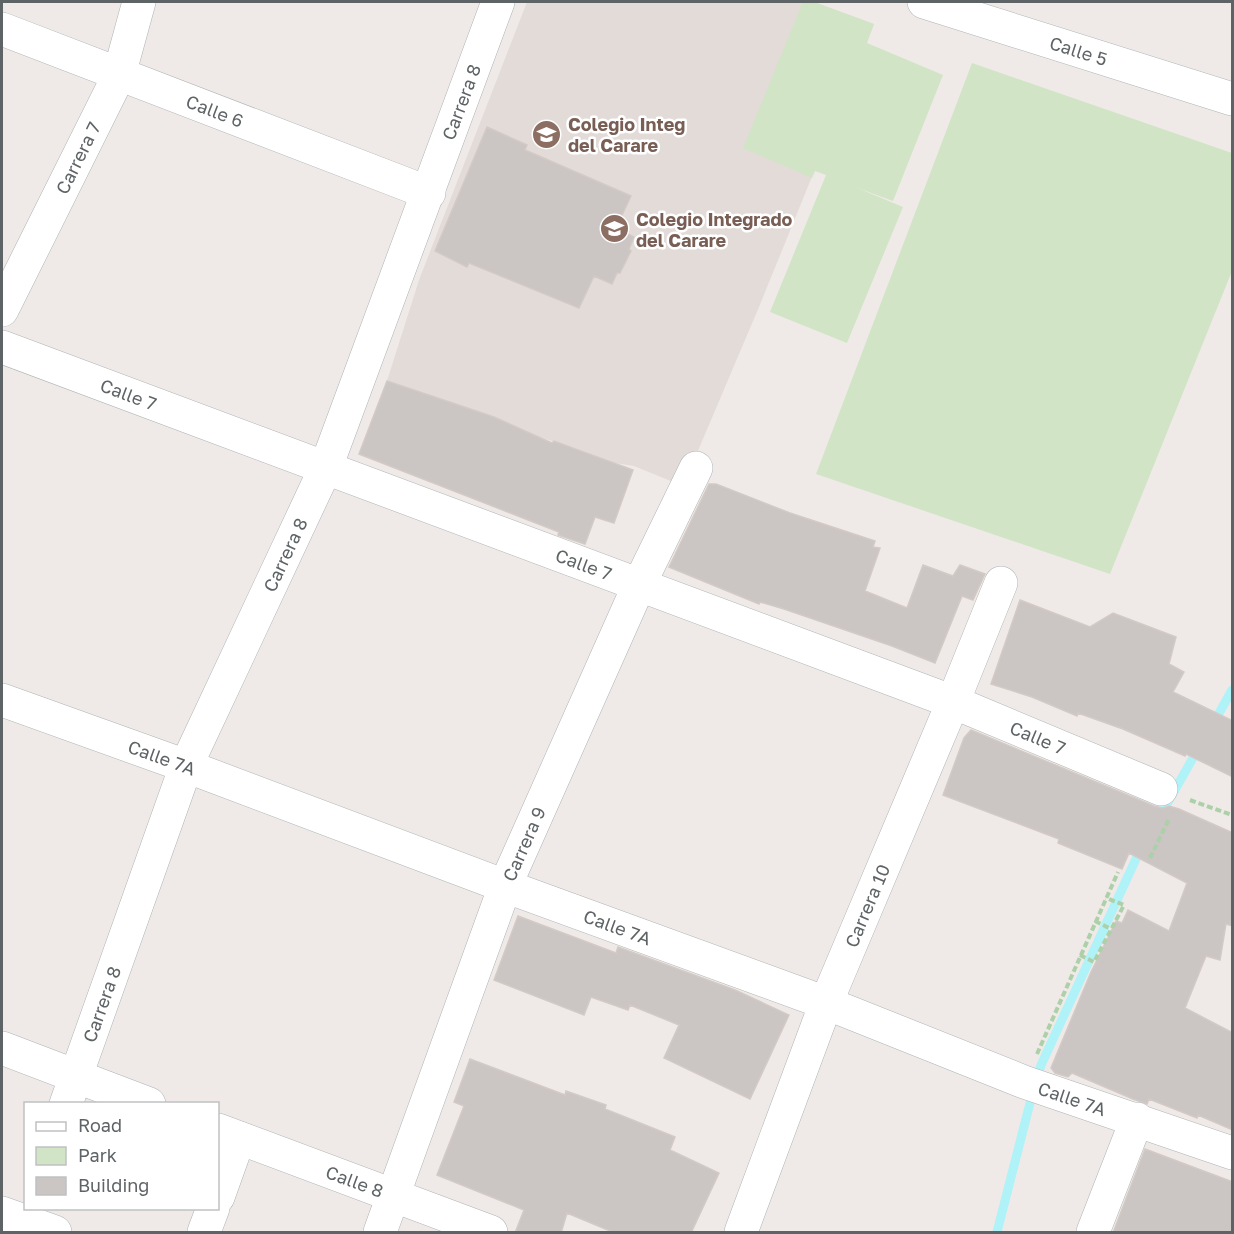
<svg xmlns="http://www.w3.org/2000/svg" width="1234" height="1234" font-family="'Golos Text',sans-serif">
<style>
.education{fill:#e2dbd8}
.green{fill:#d1e4c6}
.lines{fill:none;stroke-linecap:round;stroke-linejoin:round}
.stream{stroke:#aff2f7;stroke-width:9}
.building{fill:#cbc5c4;stroke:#d3cac6;stroke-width:1.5}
.minor-casing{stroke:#afb4b5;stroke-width:34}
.path{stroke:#acd0a8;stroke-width:4;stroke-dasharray:6 3;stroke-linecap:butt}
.minor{stroke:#fff;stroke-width:33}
.labels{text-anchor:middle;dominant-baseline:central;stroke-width:5;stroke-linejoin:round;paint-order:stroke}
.street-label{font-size:18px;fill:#5e6466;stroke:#fff}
.education-label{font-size:18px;font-weight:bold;fill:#785e54;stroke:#fff;text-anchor:start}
</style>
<rect width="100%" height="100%" fill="#efeae7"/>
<path class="education" d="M 527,2 L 814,2 L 874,24 L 759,307 L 683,486 L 634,466 L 615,463 L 575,448 L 539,437 L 494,417 L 387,381 L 419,280 Z"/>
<path class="green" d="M 803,2 L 814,2 L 874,24 L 867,43 L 943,75 L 893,201 L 855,187 L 903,207 L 847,343 L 770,312 L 826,175 L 815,171 L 812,178 L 743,148 Z
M 972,63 L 1232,153 L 1232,271 L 1110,574 L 816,474 Z"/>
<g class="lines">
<path class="stream" d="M 1213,724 L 1232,690
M 1159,818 L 1198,749
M 997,1232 L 1030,1103 L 1041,1065 L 1141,848"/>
</g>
<path class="building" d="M 487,127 L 527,145 L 525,150 L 631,196 L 616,228 L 634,237 L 629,249 L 631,251 L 620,273 L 617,273 L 612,284 L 594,276 L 579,308 L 469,263 L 467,267 L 435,251 Z
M 387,381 L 494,417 L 552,443 L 554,441 L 633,470 L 614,523 L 595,517 L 585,544 L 558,535 L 559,532 L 359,454 Z
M 709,484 L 716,484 L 790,513 L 875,541 L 873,547 L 880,548 L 865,591 L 907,608 L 923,565 L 953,576 L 960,565 L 985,574 L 973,600 L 962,596 L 935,663 L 892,646 L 784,609 L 760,602 L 759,604 L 669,567 Z
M 1020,600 L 1090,627 L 1113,613 L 1176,637 L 1169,664 L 1184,672 L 1173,692 L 1233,721 L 1233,777 L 1186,754 L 1185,756 L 1123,729 L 1078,713 L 1077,716 L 1032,697 L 991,684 Z
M 971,730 L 1154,806 L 1163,808 L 1169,806 L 1179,809 L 1233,833 L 1233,926 L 1226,924 L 1220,960 L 1206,956 L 1185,1008 L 1233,1033 L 1233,1130 L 1198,1115 L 1197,1118 L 1149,1099 L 1147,1104 L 1133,1099 L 1072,1073 L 1068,1077 L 1055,1073 L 1051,1068 L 1091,972 L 1116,921 L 1122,923 L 1128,910 L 1169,931 L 1187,883 L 1129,853 L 1122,869 L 1058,843 L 1059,839 L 943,795 L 964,738 Z
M 518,916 L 616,953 L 618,947 L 735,990 L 789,1015 L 750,1099 L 664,1058 L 679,1025 L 630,1005 L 628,1010 L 591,997 L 584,1015 L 494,980 Z
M 470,1059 L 565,1095 L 566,1091 L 606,1105 L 605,1109 L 675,1137 L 670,1150 L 719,1173 L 691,1233 L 615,1233 L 567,1213 L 561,1233 L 515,1233 L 524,1210 L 437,1175 L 464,1106 L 454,1102 Z
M 1145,1149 L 1233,1182 L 1233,1233 L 1113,1233 Z"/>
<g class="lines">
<defs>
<g id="minor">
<path id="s1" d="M 924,2 L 1232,99"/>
<path id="s2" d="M 2,29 L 429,193"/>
<path id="s3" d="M 2,310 L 119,75 L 139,2"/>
<path id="s4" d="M 2,347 L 953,702 L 1161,789"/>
<path id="s5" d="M 2,700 L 186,766 L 505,886 L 826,1003 L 1024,1082 L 1232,1153"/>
<path d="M 2,1048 L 149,1104"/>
<path id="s6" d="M 66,1104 L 186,766 L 326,467 L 498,2"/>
<path id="s7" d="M 218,1130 L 491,1232"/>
<path d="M 218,1197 L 239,1138"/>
<path d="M 2,1213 L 55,1232"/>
<path d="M 204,1232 L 213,1208"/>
<path id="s8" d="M 380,1232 L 505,886 L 639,585 L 696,468"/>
<path id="s9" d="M 741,1232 L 826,1003 L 953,702 L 1001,583"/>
<path d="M 1093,1232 L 1137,1119"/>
</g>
</defs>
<use href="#minor" class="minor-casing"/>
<path class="path" d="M 1190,800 L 1232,815
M 1150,858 L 1169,819
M 1095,921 L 1111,929
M 1080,955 L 1094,962 L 1124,905 L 1106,898
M 1037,1054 L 1118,872"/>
<use href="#minor" class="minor"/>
</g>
<defs>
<symbol id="school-disc" viewBox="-11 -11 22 22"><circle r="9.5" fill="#8d6e63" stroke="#fff"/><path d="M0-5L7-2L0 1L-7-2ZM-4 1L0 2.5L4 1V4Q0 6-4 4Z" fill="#fff"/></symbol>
</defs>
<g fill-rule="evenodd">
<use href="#school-disc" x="530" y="118" width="33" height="33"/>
<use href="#school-disc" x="598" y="212" width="33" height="33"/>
</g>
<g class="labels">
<g class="street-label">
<text stroke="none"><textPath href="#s1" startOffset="162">Calle 5</textPath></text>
<text stroke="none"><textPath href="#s6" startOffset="1078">Carrera 8</textPath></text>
<text stroke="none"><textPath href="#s2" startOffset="228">Calle 6</textPath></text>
<text stroke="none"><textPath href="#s3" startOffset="170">Carrera 7</textPath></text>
<text stroke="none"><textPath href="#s4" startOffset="135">Calle 7</textPath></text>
<text stroke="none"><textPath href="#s6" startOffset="592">Carrera 8</textPath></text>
<text stroke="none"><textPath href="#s4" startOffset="621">Calle 7</textPath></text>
<text stroke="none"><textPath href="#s4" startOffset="1107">Calle 7</textPath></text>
<text stroke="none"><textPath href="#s5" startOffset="170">Calle 7A</textPath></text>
<text stroke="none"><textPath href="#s8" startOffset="414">Carrera 9</textPath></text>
<text stroke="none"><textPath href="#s9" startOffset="350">Carrera 10</textPath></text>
<text stroke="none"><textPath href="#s5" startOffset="656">Calle 7A</textPath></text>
<text stroke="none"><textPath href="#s6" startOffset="106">Carrera 8</textPath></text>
<text stroke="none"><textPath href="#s5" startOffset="1142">Calle 7A</textPath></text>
<text stroke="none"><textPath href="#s7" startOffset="146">Calle 8</textPath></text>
</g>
<g class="education-label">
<text x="568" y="124">Colegio Integ<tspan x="568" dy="21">del Carare</tspan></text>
<text x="636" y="219">Colegio Integrado<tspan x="636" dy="21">del Carare</tspan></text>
</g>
</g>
<rect width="1234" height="1234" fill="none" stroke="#5e6466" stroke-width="6"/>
<rect x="24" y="1102" width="195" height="108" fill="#ffffff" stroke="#bfc1c2" stroke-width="1.5"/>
<rect x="36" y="1122" width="30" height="9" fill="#ffffff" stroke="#bfc1c2" stroke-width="1.5"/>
<text x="78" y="1132" font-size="18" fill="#5e6466">Road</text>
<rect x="36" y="1147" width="30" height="18" fill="#d1e4c6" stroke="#bfc1c2" stroke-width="1.5"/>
<text x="78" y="1162" font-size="18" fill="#5e6466">Park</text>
<rect x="36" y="1177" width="30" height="18" fill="#cbc5c4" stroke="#bfc1c2" stroke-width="1.5"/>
<text x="78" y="1192" font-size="18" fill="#5e6466">Building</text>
</svg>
